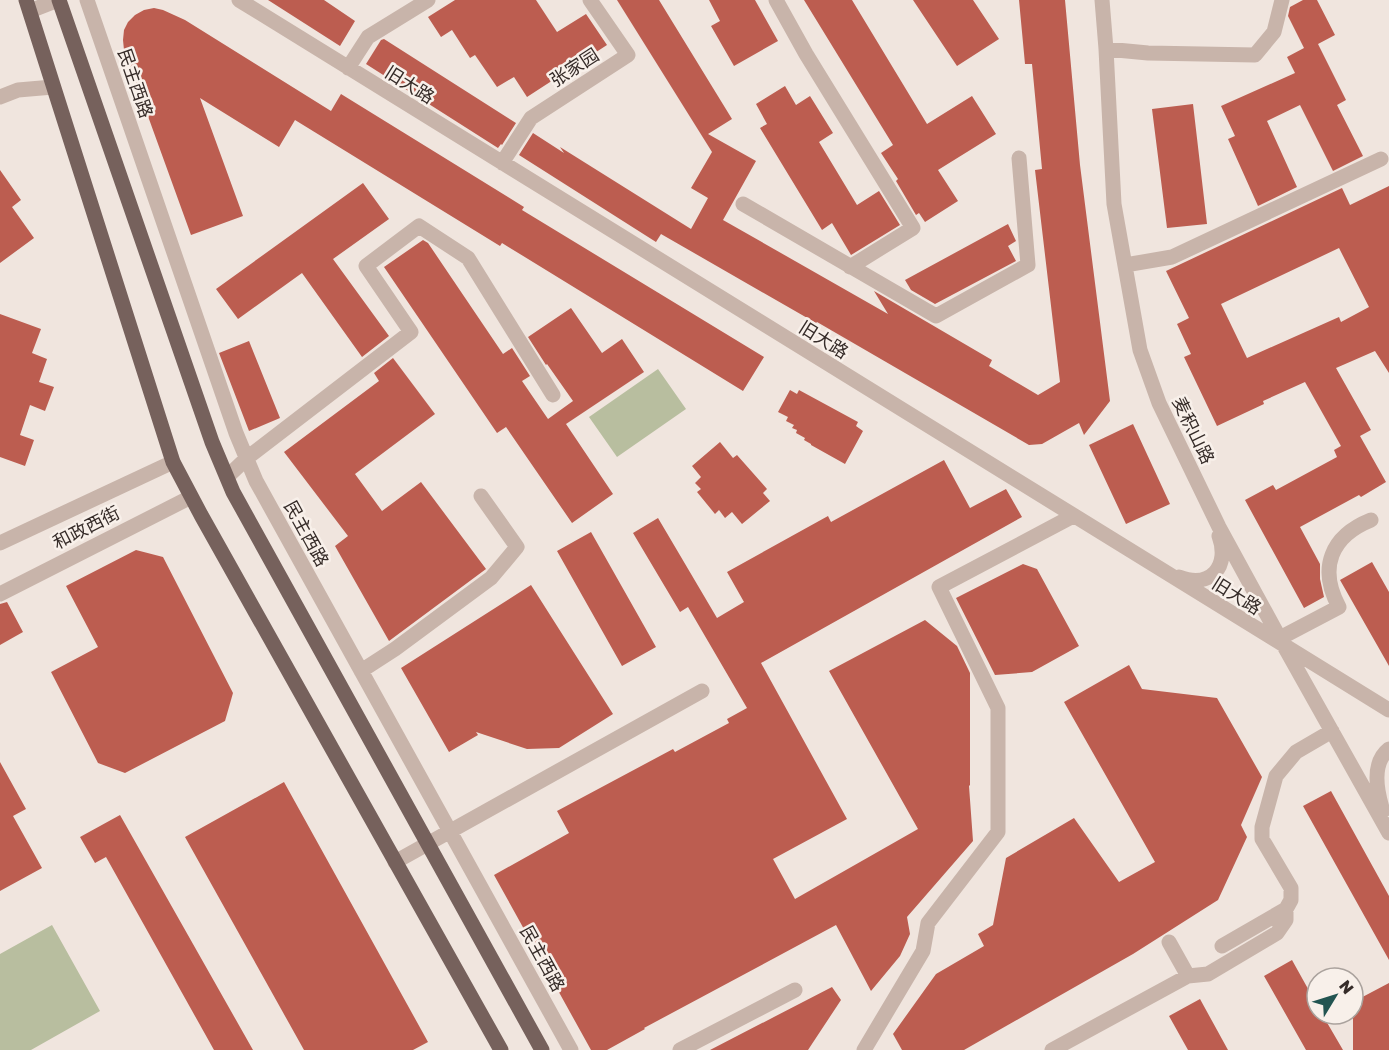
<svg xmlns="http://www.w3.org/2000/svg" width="1389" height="1050" font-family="'Golos Text','Noto Sans SC',sans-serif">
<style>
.green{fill:#b8be9f}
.building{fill:#bc5d50;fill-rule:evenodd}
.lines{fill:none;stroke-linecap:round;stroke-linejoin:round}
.minor{stroke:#c8b4aa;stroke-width:15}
.major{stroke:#76615c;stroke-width:15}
.labels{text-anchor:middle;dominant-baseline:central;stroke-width:5;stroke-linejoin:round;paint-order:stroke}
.street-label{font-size:18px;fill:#362c29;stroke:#f8f0ea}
</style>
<rect width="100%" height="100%" fill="#f0e5de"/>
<path class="green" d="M 658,369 L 686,409 L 617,457 L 589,417 Z
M 52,925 L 100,1011 L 31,1050 L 0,1050 L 0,954 Z"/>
<path class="building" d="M 268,0 L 324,0 L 355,21 L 340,46 Z
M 455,0 L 536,0 L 557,32 L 586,14 L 607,45 L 527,97 L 514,77 L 497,87 L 475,55 L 470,58 L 452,30 L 441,37 L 428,17 Z
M 617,0 L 659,0 L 732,119 L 708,134 L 756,161 L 723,220 L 888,314 L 874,291 L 992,360 L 989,366 L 1038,395 L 1060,382 L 1035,170 L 1042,169 L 1032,64 L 1025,64 L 1019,0 L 1065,0 L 1080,165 L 1110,401 L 1084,435 L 1079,423 L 1042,444 L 1029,445 L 817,322 L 816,323 L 661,234 L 656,242 L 519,155 L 533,133 L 564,153 L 560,147 L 691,229 L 708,198 L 691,188 L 712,152 Z
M 709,0 L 755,0 L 778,41 L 734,66 L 711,26 L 720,21 Z
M 804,0 L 852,0 L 927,124 L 972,96 L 996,134 L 938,170 L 958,201 L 925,222 L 919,213 L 916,215 L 896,181 L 898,179 L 881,153 L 893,145 Z
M 913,0 L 973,0 L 999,39 L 957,66 Z
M 1303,0 L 1317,0 L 1335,35 L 1318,44 L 1346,100 L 1337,105 L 1363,156 L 1333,171 L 1300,105 L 1267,121 L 1297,187 L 1258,206 L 1228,139 L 1235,136 L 1221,106 L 1295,73 L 1287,57 L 1304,48 L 1288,16 L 1290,7 Z
M 154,8 L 163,10 L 185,20 L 331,111 L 341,94 L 524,207 L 522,210 L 764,357 L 743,391 L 502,243 L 500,246 L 295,120 L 279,147 L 200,98 L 243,216 L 191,235 L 124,50 L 123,40 L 124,30 L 128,22 L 135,15 L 144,10 Z
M 384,39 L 516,123 L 502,145 L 501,144 L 498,148 L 366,64 L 381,40 Z
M 785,86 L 796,105 L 810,96 L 833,133 L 819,142 L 857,205 L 879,191 L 900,225 L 851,255 L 832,223 L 822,230 L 760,128 L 767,124 L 756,104 Z
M 1193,104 L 1207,224 L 1167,228 L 1152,109 Z
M 0,170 L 21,200 L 12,207 L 34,238 L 0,263 Z
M 363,183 L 389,219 L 333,259 L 389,336 L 362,357 L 302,273 L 238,319 L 216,289 Z
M 1389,186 L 1389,373 L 1375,351 L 1336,368 L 1371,430 L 1360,436 L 1386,482 L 1361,497 L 1359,495 L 1300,527 L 1320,564 L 1320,579 L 1324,597 L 1304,608 L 1245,500 L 1273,485 L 1276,490 L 1337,457 L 1334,450 L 1341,446 L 1305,382 L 1263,401 L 1264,404 L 1217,426 L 1184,357 L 1191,354 L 1177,324 L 1189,318 L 1166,271 L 1342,188 L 1350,205 ZM 1339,248 L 1369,307 L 1341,322 L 1339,317 L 1247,358 L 1221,304 Z
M 1008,224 L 1016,241 L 1008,246 L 1016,261 L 935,304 L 911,290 L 905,280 Z
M 423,240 L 428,243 L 503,354 L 512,348 L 530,376 L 522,381 L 548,419 L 573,401 L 547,364 L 546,365 L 528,337 L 571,308 L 602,353 L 622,339 L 644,372 L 566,424 L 613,494 L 572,523 L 506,427 L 497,433 L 384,267 Z
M 0,314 L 41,329 L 32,353 L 47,359 L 39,382 L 54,387 L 45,411 L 30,405 L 20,435 L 34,440 L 25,466 L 0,457 Z
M 249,341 L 280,418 L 249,431 L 219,353 Z
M 393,358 L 435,414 L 355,474 L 382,511 L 421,482 L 486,569 L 389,641 L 335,546 L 348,536 L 284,452 L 379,381 L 374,373 Z
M 790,390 L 797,394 L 799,390 L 858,422 L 856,426 L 863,431 L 845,464 L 811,445 L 811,444 L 804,440 L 805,438 L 796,433 L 797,430 L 792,428 L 794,425 L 786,421 L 788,417 L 778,412 Z
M 1133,424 L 1170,504 L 1126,524 L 1089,445 Z
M 720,442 L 733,458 L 737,455 L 767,489 L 763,493 L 770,501 L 742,524 L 732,512 L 725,518 L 719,510 L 715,514 L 697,492 L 701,489 L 695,483 L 701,477 L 692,466 Z
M 944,460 L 970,508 L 1006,489 L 1022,517 L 761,663 L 847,819 L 773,859 L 795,899 L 918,829 L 829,671 L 925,620 L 957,646 L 970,673 L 970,785 L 969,786 L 973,841 L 907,917 L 910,934 L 900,956 L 871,991 L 836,925 L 644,1028 L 645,1029 L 607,1050 L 591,1050 L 494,875 L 569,833 L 557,811 L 673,749 L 675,752 L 729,723 L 727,719 L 747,708 L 688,607 L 680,612 L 633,533 L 658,518 L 717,618 L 744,602 L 727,572 L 828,516 L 831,522 Z
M 591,532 L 656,647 L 622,666 L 557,551 Z
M 136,550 L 163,557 L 233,693 L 225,721 L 125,773 L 98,763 L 51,672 L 98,647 L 66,586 Z
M 1372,562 L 1389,592 L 1389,666 L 1340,580 Z
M 1023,564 L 1037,569 L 1079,646 L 1032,672 L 995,675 L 956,598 Z
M 531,585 L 613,714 L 559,748 L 527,749 L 476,732 L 478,735 L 449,752 L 401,668 Z
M 7,602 L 23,632 L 0,645 L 0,604 Z
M 1129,665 L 1142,689 L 1217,698 L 1262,777 L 1241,825 L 1247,837 L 1218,900 L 1133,954 L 964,1050 L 902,1050 L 893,1034 L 936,974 L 984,946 L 978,934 L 993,925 L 1006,858 L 1074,818 L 1119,882 L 1155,862 L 1064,702 Z
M 0,762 L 26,809 L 13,816 L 42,868 L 0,891 Z
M 284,782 L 428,1042 L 413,1050 L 304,1050 L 185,837 Z
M 1331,791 L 1389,896 L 1389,960 L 1303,806 Z
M 120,815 L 253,1050 L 214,1050 L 106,857 L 95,863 L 80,837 Z
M 1292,960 L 1317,1005 L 1317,1014 L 1322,1014 L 1343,1050 L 1306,1050 L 1264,976 Z
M 1389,983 L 1389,1050 L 1353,1050 L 1353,1002 Z
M 832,987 L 841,1000 L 808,1050 L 710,1050 Z
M 1200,999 L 1228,1050 L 1188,1050 L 1169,1016 Z"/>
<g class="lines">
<path class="minor" d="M 87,0 L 236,433 L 256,481 L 571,1050
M 239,0 L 1389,710
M 776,0 L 806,54 L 913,228 L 850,267
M 1102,0 L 1106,49 L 1114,204 L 1140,350 L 1159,403 L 1219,527 L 1284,646 L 1389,833
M 30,11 L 58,0
M 1106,49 L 1148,53 L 1255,55 L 1274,32 L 1282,0
M 348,68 L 368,37 L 428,0
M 0,97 L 18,90 L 53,87
M 502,163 L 531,118 L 628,55 L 590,0
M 743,204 L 936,316 L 1028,265 L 1019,158
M 1125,265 L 1172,257 L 1381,159
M 227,477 L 247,458 L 411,332 L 366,266 L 419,226 L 468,258 L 553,395
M 0,543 L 173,462
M 1179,577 C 1211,589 1230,566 1219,536
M 0,594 L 191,497
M 1280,638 L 1339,607 C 1318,568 1331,536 1371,520
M 361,671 L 395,649 L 491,578 L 517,547 L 481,496
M 1383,811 C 1377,792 1371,763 1389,749
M 395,862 L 702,691
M 1169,942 L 1188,976
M 1222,946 L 1286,909 L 1291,900 L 1291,888 L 1262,839 L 1262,827 L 1276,776 L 1296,752 L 1332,731
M 680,1050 L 795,990
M 864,1050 L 923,951 L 928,923 L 998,832 L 998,708 L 939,587 L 1073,516
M 1052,1050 L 1188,976 L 1208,974 L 1277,933 L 1286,920 L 1286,909"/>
<path class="major" d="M 26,0 L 173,462 L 201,515 L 501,1050
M 59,0 L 212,442 L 233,492 L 542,1050"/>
</g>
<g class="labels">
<g class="street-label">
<text transform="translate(574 67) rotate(-33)">张家园</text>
<text transform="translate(136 83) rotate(71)">民主西路</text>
<text transform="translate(410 84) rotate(32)">旧大路</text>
<text transform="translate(824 339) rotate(32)">旧大路</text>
<text transform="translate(1194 430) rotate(64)">麦积山路</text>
<text transform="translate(86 527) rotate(-27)">和政西街</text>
<text transform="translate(307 533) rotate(61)">民主西路</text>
<text transform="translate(1237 595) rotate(32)">旧大路</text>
<text transform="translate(543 958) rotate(61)">民主西路</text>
</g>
</g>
<g transform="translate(1335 996) rotate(52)"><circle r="28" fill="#f8f0ea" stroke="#aaa29d" stroke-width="1.5"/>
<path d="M0-4.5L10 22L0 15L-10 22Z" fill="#225451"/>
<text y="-9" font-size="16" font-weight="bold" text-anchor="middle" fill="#362c29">N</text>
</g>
</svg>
